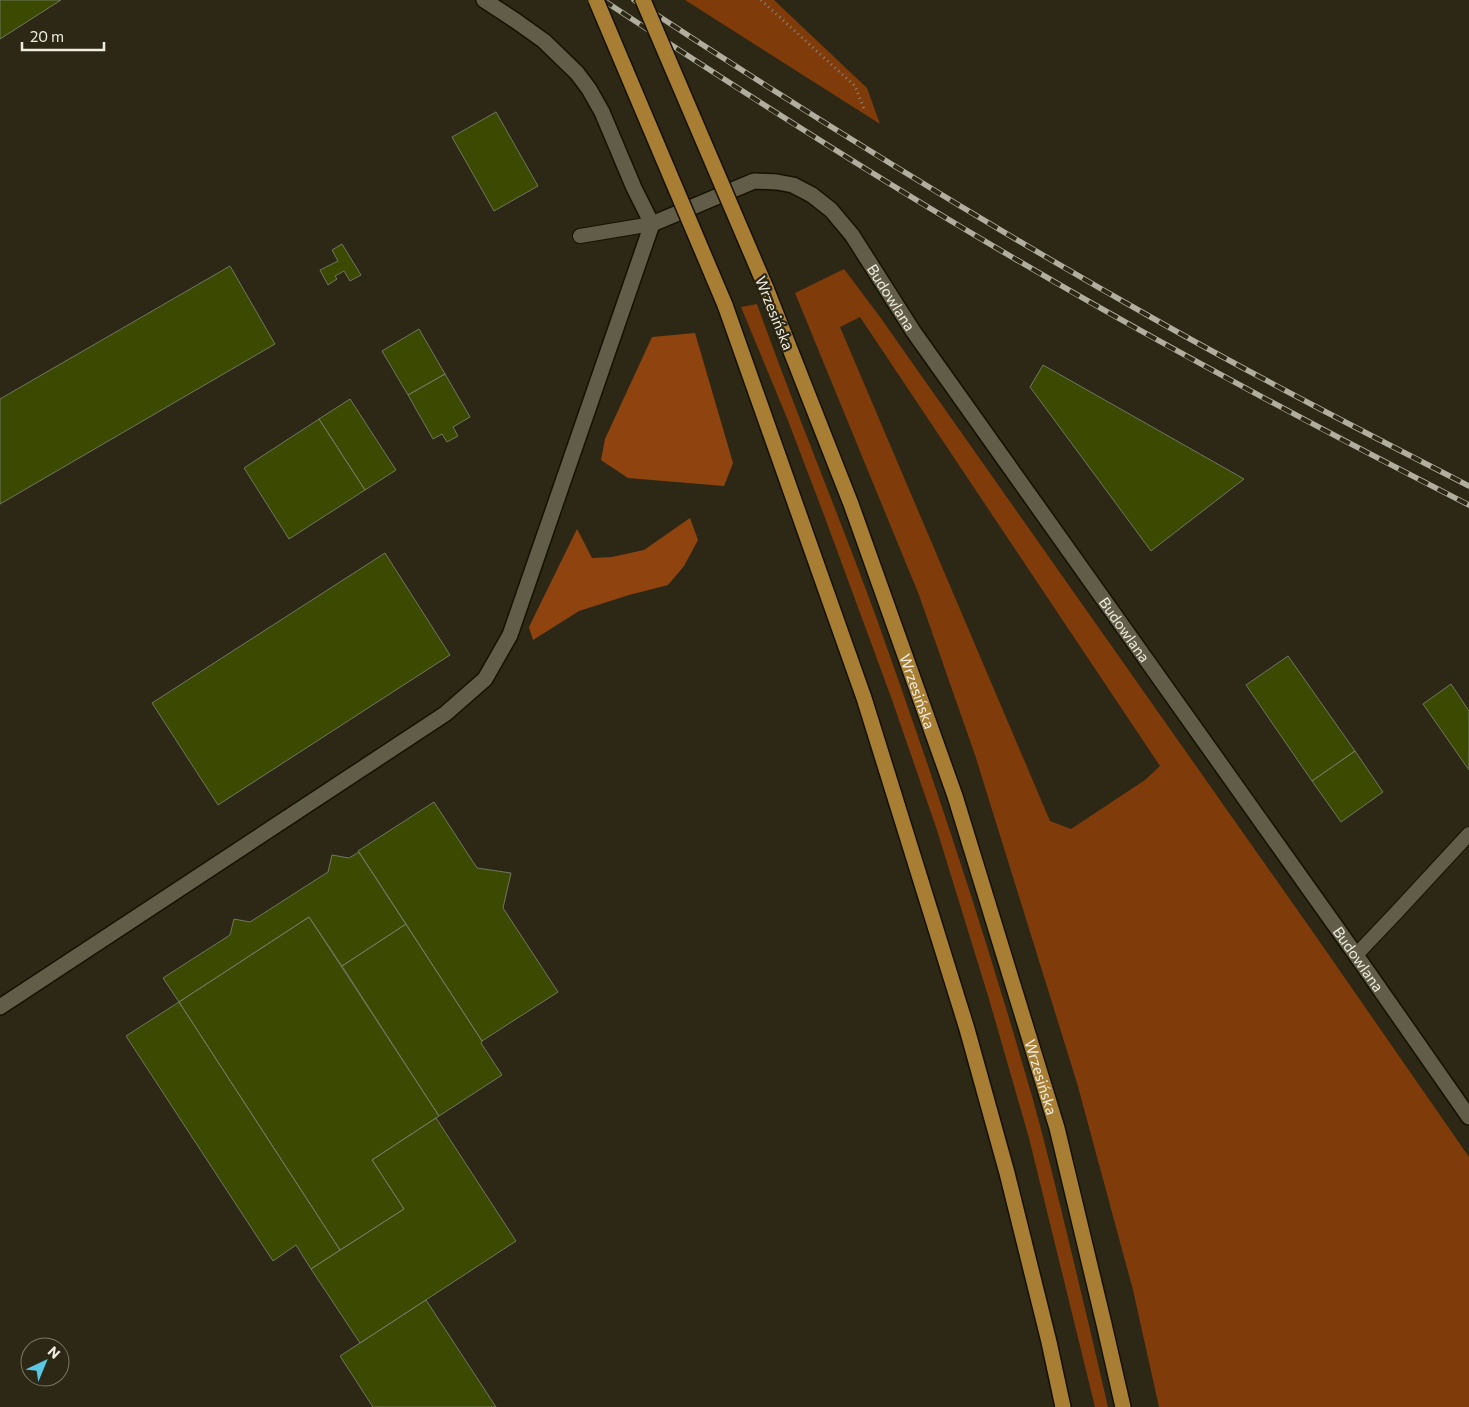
<svg xmlns="http://www.w3.org/2000/svg" width="1469" height="1407" font-family="Commissioner,sans-serif">
<style>
.green{fill:#7f3b0a;fill-rule:evenodd}
.forest{fill:#8f440f}
.building{fill:#3b4a00;stroke:#707762}
.lines{fill:none;stroke-linecap:round;stroke-linejoin:round}
.lane-casing{stroke:#151101;stroke-width:16}
.street-casing{stroke:#151101;stroke-width:18}
.primary-casing{stroke:#151101;stroke-width:18}
.path{stroke:#8a8777;stroke-width:3;stroke-dasharray:1 4;stroke-linecap:butt}
.lane{stroke:#615d48;stroke-width:14}
.street{stroke:#615d48;stroke-width:15}
.primary{stroke:#a77e34;stroke-width:15}
.rail-casing{stroke:#b1ad9f;stroke-width:5.5}
.rail{stroke:#2c2815;stroke-width:4;stroke-dasharray:11;stroke-linecap:butt}
.primary-bridge-casing{stroke:#151101;stroke-width:18;stroke-linecap:butt}
.primary-bridge{stroke:#a77e34;stroke-width:15}
.labels{text-anchor:middle;dominant-baseline:central;stroke-width:4.5;stroke-linejoin:round;paint-order:stroke}
.street-label{font-size:15px;fill:#efece0;stroke:#2c2815}
</style>
<rect width="100%" height="100%" fill="#2c2815"/>
<path class="green" d="M 685,0 L 774,0 L 867,88 L 880,124 Z
M 844,269 L 880,317 L 1315,935 L 1469,1157 L 1469,1407 L 1159,1407 L 1133,1290 L 1077,1083 L 975,755 L 919,595 L 795,293 ZM 860,317 L 1160,766 L 1145,780 L 1071,829 L 1050,821 L 840,327 Z
M 757,304 C 794,408 837,510 875,614 C 928,762 978,911 1022,1062 C 1037,1111 1049,1160 1061,1209 C 1077,1275 1093,1341 1108,1407 L 1095,1407 L 1029,1138 L 989,999 L 937,830 L 891,697 L 824,515 L 787,418 L 741,307 Z"/>
<path class="forest" d="M 695,333 L 733,463 L 724,486 L 628,478 L 601,460 L 605,439 L 652,337 Z
M 690,518 L 698,540 L 684,566 L 668,585 L 629,595 L 579,611 L 533,640 L 529,627 L 577,529 L 592,558 L 612,557 L 644,550 Z"/>
<path class="building" d="M 0,0 L 61,0 L 0,39 Z
M 496,112 L 538,186 L 494,211 L 452,137 Z
M 342,244 L 361,275 L 350,281 L 344,271 L 335,276 L 337,279 L 328,285 L 320,270 L 338,261 L 332,250 Z
M 230,266 L 275,344 L 0,504 L 0,399 Z
M 419,329 L 445,374 L 408,395 L 382,351 Z
M 1043,365 L 1244,479 L 1151,551 L 1030,387 Z
M 445,374 L 470,417 L 453,427 L 458,436 L 447,442 L 442,434 L 433,439 L 408,395 Z
M 350,399 L 396,470 L 365,490 L 319,419 Z
M 319,419 L 365,490 L 289,539 L 244,468 Z
M 385,553 L 450,655 L 218,805 L 152,703 Z
M 1288,656 L 1355,751 L 1312,781 L 1246,685 Z
M 1451,684 L 1469,711 L 1469,770 L 1423,704 Z
M 1355,751 L 1383,792 L 1341,822 L 1312,781 Z
M 434,802 L 477,868 L 511,873 L 503,908 L 558,992 L 482,1041 L 358,851 Z
M 359,852 L 406,924 L 342,966 L 309,917 L 179,1002 L 163,978 L 230,935 L 234,919 L 250,922 L 328,872 L 332,855 L 349,858 Z
M 309,917 L 439,1116 L 372,1160 L 404,1209 L 340,1250 L 179,1002 Z
M 406,924 L 482,1041 L 481,1043 L 502,1075 L 439,1116 L 342,966 Z
M 179,1002 L 340,1250 L 311,1269 L 296,1245 L 273,1261 L 126,1036 Z
M 436,1118 L 516,1241 L 360,1343 L 311,1269 L 404,1209 L 372,1160 Z
M 426,1300 L 496,1407 L 373,1407 L 340,1356 Z"/>
<g class="lines">
<defs>
<path id="lane" d="M 580,236 L 652,224
M 1356,955 L 1395,914 L 1469,834"/>
<g id="street">
<path id="s1" d="M 652,224 L 754,181 L 777,182 L 793,185 L 812,195 L 831,210 L 852,235 L 913,331 L 1356,955 L 1469,1117"/>
<path d="M 0,1007 L 445,714 L 485,679 L 510,635 L 652,224 L 634,188 L 602,112 L 589,89 L 577,73 L 544,41 L 516,21 L 484,0"/>
</g>
<g id="primary">
<path id="s2" d="M 766,288 L 851,504 L 955,796 L 1057,1128 L 1104,1324 L 1123,1407"/>
<path d="M 725,305 L 864,698 L 967,1029 L 1007,1173 L 1049,1342 L 1063,1407"/>
</g>
</defs>
<use href="#lane" class="lane-casing"/>
<use href="#street" class="street-casing"/>
<use href="#primary" class="primary-casing"/>
<path class="path" d="M 761,0 L 855,86 L 864,109"/>
<use href="#lane" class="lane"/>
<use href="#street" class="street"/>
<use href="#primary" class="primary"/>
<defs>
<path id="rail" d="M 603,0 C 739,90 876,178 1017,260 C 1165,347 1316,427 1469,505
M 634,0 C 804,112 978,220 1156,320 C 1259,378 1364,432 1469,486"/>
</defs>
<use href="#rail" class="rail-casing"/>
<use href="#rail" class="rail"/>
<defs>
<path id="primary-bridge" d="M 596,0 L 725,305
M 643,0 L 766,288"/>
</defs>
<use href="#primary-bridge" class="primary-bridge-casing"/>
<use href="#primary-bridge" class="primary-bridge"/>
</g>
<g class="labels">
<g class="street-label">
<text stroke="none"><textPath href="#s1" startOffset="302">Budowlana</textPath></text>
<text transform="translate(775 313) rotate(68)">Wrzesińska</text>
<text stroke="none"><textPath href="#s1" startOffset="708">Budowlana</textPath></text>
<text stroke="none"><textPath href="#s2" startOffset="431">Wrzesińska</textPath></text>
<text stroke="none"><textPath href="#s1" startOffset="1112">Budowlana</textPath></text>
<text stroke="none"><textPath href="#s2" startOffset="836">Wrzesińska</textPath></text>
</g>
</g>
<g transform="translate(45 1362) rotate(44)"><circle r="24" fill="#2c2815" stroke="#7a7666"/>
<path d="M0-4L9 19L0 12L-9 19Z" fill="#5ac8e5"/>
<text y="-8" font-size="14" font-weight="bold" text-anchor="middle" fill="#efece0">N</text>
</g>
<path d="M22 42v8h82v-8" fill="none" stroke="#efece0" stroke-width="2.5"/>
<text x="30" y="42" font-size="15" fill="#efece0" stroke="#2c2815" stroke-width="4" paint-order="stroke">20 m</text>
</svg>
